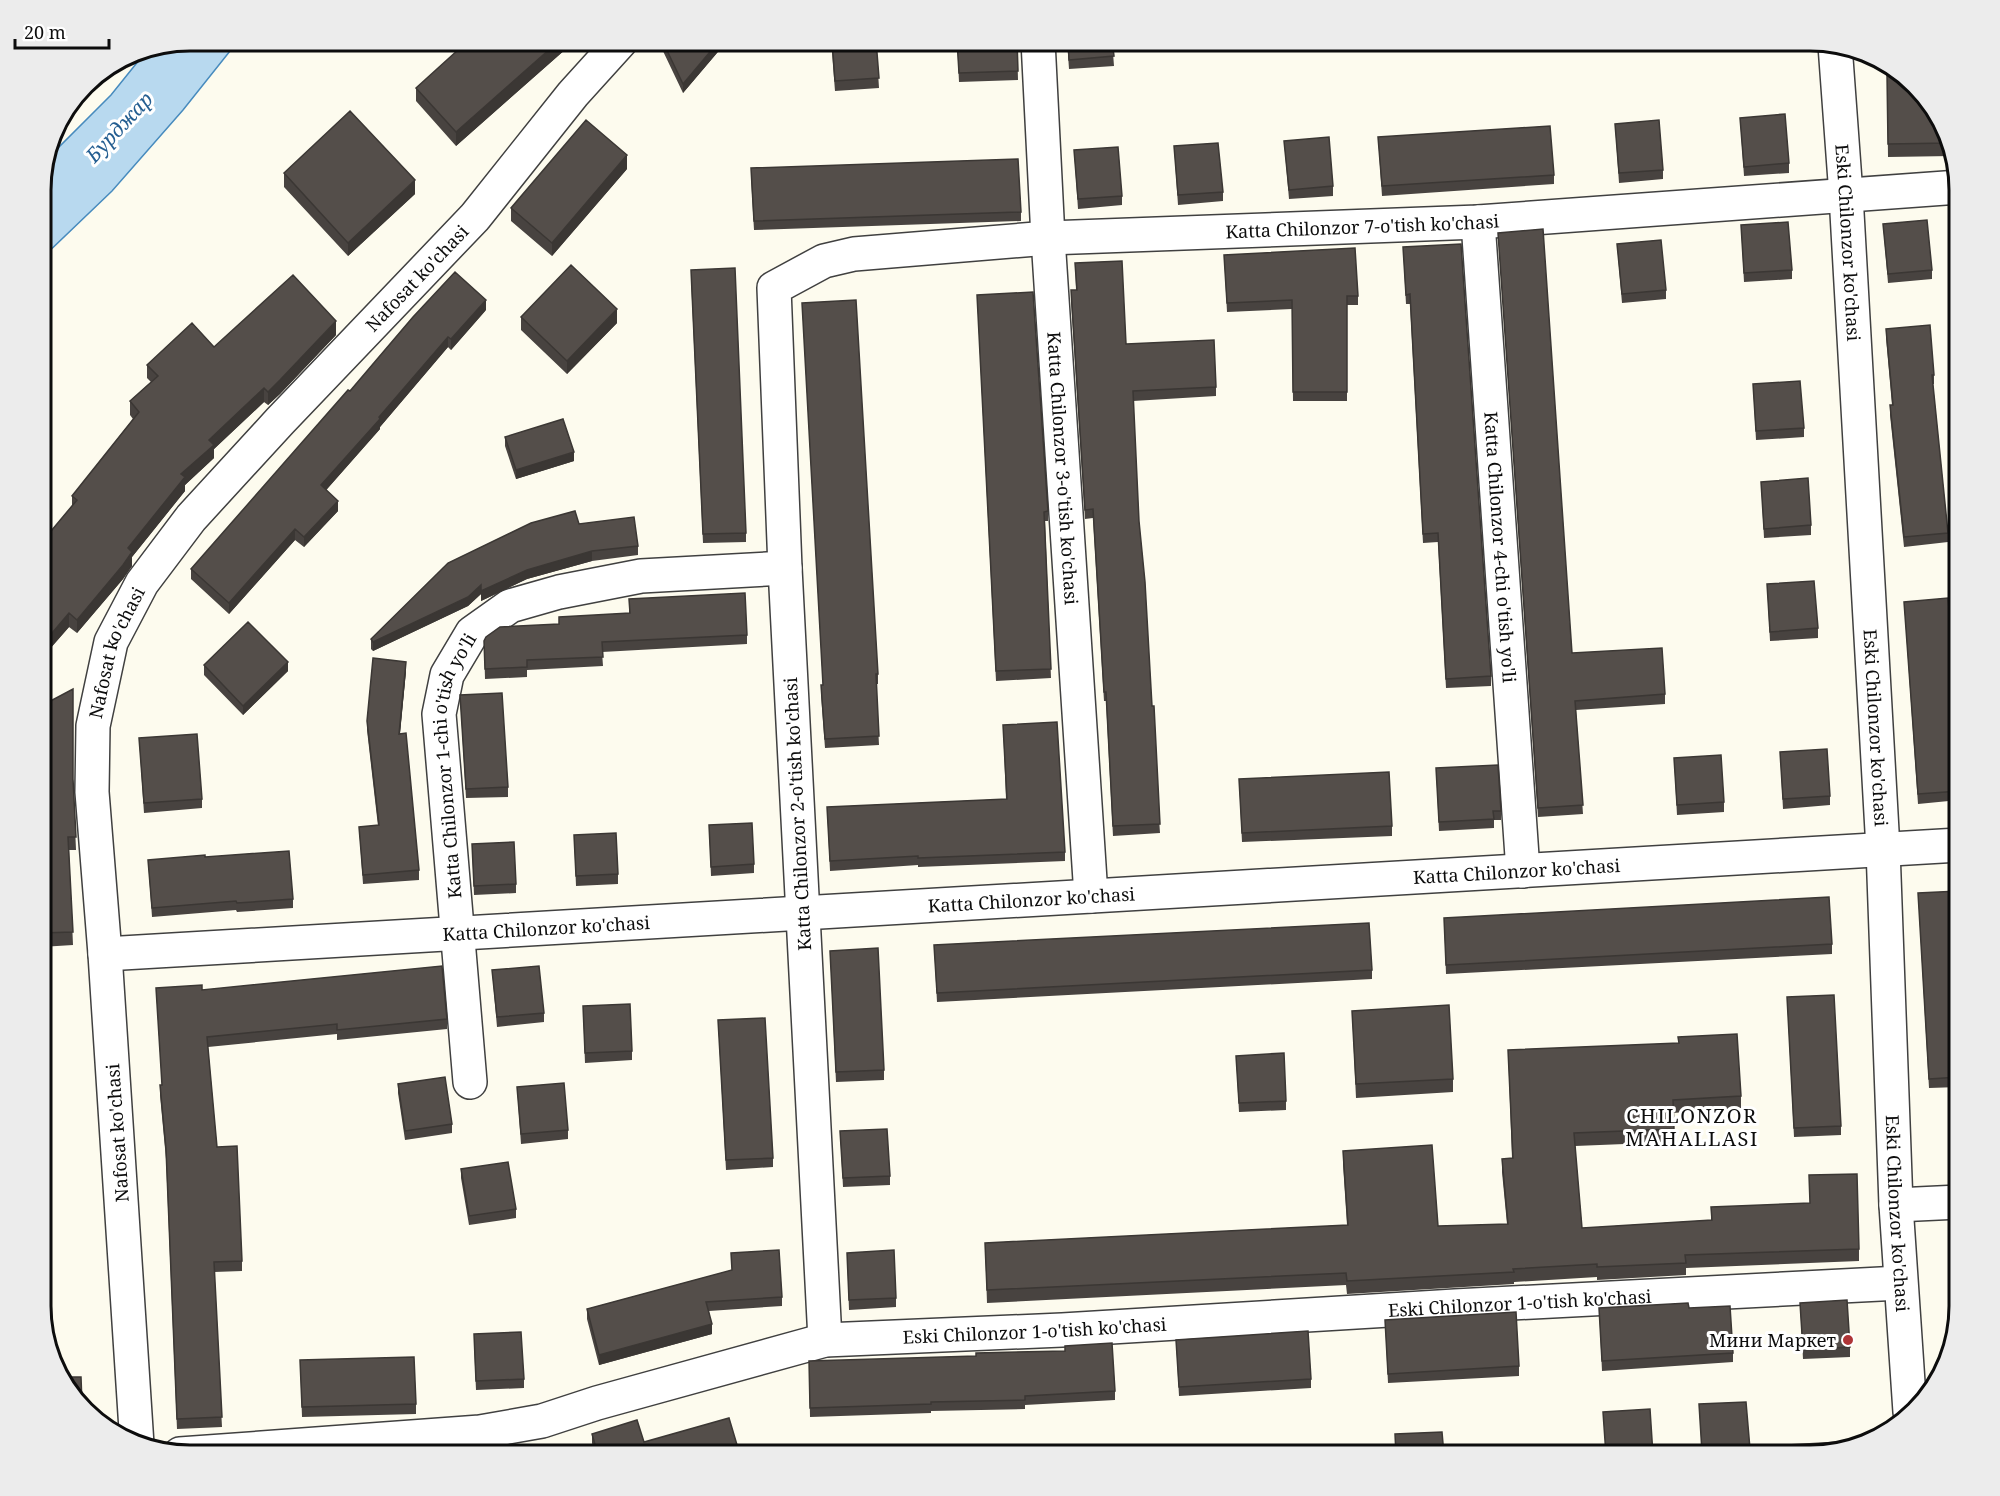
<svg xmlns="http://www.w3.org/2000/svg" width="2000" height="1496" font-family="'Noto Serif',serif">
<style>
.water{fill:#b8d9ef;stroke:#478bbe;stroke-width:1.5}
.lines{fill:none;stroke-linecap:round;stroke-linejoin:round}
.minor-casing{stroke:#404040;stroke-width:36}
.minor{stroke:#fff;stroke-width:33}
.wall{fill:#484340}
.shaded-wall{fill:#3b3734}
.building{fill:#544e4a;stroke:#3b3734;stroke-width:1.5}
.poi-dot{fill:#ae3436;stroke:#fff;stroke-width:2}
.labels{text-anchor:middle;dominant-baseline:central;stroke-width:6;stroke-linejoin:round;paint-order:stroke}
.street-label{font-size:18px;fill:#0d0d0d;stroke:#fff}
.poi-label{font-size:18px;fill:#0d0d0d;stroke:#fff;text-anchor:end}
.water-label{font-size:20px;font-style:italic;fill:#245e91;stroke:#fff}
.neighbourhood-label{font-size:20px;letter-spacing:1.5px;fill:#0d0d0d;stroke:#fff}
.rim{fill:none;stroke:#0d0d0d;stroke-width:3}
</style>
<rect width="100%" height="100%" fill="#fdfbee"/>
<path class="water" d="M 190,41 L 238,41 L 183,110 L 112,191 L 41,259 L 41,180 L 47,159 L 111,95 L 148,49 Z"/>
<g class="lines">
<defs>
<g id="minor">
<path id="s1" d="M 1038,41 L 1048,238 L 1091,896"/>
<path id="s2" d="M 1835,45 L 1846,195 L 1883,849 L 1896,1205 L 1910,1412"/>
<path id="s3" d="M 1478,222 L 1523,871"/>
<path id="s4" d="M 105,954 L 1959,845"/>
<path id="s5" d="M 470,1082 L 439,714 L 447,675 L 472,633 L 510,606 L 559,592 L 641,576 L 785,568"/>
<path d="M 1896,1205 L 1959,1202"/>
<path id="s6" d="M 825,1340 L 785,568 L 774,288 L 824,261 L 854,254 L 1048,238 L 1478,222 L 1959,187"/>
<path id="s7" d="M 137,1445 L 105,954 L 92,792 L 93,726 L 111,642 L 142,583 L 191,518 L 280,421 L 475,217 L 573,94 L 621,41"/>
<path id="s8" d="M 180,1454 L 480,1432 L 542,1421 L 597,1403 L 825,1340 L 1062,1330 L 1455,1306 L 1900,1283"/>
</g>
</defs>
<use href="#minor" class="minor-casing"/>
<use href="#minor" class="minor"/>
</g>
<path class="wall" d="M 567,40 L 567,48 L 456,146 L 416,101 L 416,88 Z
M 662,40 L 728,40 L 683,93 L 662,49 Z
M 831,40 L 876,40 L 879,88 L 835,91 Z
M 957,40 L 1017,40 L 1018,80 L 959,82 Z
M 1067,40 L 1112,40 L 1114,66 L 1069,69 Z
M 1887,75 L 1944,124 L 1952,156 L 1888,157 Z
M 1740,118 L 1789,163 L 1789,173 L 1744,176 Z
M 1615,124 L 1663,170 L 1663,179 L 1619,183 Z
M 1378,137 L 1554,175 L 1554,184 L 1382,196 Z
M 1284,141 L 1333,186 L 1333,196 L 1289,199 Z
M 1174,146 L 1223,192 L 1223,201 L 1178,205 Z
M 1074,150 L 1122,196 L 1122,205 L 1078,209 Z
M 627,169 L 552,256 L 511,221 L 511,208 Z
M 284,173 L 415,194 L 348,256 L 284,187 Z
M 751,177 L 1021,212 L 1021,221 L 754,230 Z
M 1883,224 L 1932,270 L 1932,279 L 1888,283 Z
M 1741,225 L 1792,270 L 1792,279 L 1744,282 Z
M 1498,233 L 1572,653 L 1665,694 L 1665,704 L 1576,710 L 1583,814 L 1538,817 Z
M 1617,244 L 1666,290 L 1666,299 L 1622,303 Z
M 1403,247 L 1491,676 L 1491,686 L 1446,688 L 1438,542 L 1423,543 L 1410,304 L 1406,304 Z
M 1224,255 L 1358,296 L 1358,305 L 1347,305 L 1347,401 L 1293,401 L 1292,309 L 1227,312 Z
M 1075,263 L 1126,344 L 1216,387 L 1216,396 L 1133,401 L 1139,521 L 1160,833 L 1113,836 L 1106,701 L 1104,701 L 1093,518 L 1085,519 L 1071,300 L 1071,290 L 1076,290 Z
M 691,279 L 746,533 L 746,542 L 703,543 Z
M 977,295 L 1048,511 L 1048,521 L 1045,521 L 1051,678 L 996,681 Z
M 802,303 L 878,674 L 878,684 L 876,684 L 879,745 L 825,748 L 821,694 L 821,685 L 823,685 Z
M 486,310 L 451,350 L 448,347 L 380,427 L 380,429 L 326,490 L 338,511 L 304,547 L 295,540 L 229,614 L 191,579 L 191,569 L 350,391 Z
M 521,317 L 617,323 L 567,374 L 521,330 Z
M 1886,329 L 1934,375 L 1934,384 L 1933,384 L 1948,533 L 1948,542 L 1904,547 L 1890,415 L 1890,405 L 1892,405 L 1886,338 Z
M 336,335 L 280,394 L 268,405 L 264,402 L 214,449 L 214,458 L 185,485 L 185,491 L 132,557 L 132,566 L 123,579 L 77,633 L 69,627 L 41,659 L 41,543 L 72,506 L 72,496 L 133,419 L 130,415 L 130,401 L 151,382 L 147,378 L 147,365 L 214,347 Z
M 1753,384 L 1804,428 L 1804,437 L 1756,440 Z
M 505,437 L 574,461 L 516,479 L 505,446 Z
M 1761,482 L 1811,525 L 1811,535 L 1764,538 Z
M 579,524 L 638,546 L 638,555 L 592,561 L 527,579 L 481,601 L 481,594 L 468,606 L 373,651 L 371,649 L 371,639 Z
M 1767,584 L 1818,628 L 1818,638 L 1770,641 Z
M 629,599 L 747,635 L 747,644 L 602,652 L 603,666 L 527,670 L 527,677 L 485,679 L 484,641 L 559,624 L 629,613 Z
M 1904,602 L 1953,648 L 1953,657 L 1952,657 L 1957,714 L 1957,724 L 1956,724 L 1959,761 L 1959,800 L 1918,804 Z
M 204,665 L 288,671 L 243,715 L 204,675 Z
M 406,671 L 400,734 L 419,870 L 419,880 L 363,884 L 359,827 L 378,826 L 367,730 L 367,721 Z
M 460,695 L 508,787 L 508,797 L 466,798 Z
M 41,706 L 73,779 L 76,850 L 69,850 L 73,945 L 41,947 Z
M 1003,725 L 1065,852 L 1065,861 L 918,867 L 918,865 L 830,871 L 827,807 L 1006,799 Z
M 139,738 L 202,799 L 202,808 L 144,813 Z
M 1780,752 L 1830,796 L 1830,805 L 1783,809 Z
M 1674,758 L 1724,802 L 1724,812 L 1677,815 Z
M 1436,768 L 1501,811 L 1501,820 L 1494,820 L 1494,828 L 1439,831 Z
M 1239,779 L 1392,826 L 1392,836 L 1242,842 Z
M 709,825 L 754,864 L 754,873 L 711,876 Z
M 574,835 L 618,874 L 618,884 L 576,886 Z
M 472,844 L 516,884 L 516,893 L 474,895 Z
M 205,857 L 293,899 L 293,908 L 237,912 L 236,910 L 152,917 L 148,860 Z
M 1959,891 L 1959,1087 L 1929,1088 L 1918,893 Z
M 1444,918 L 1832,944 L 1832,954 L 1446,974 Z
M 934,945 L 1372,970 L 1372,979 L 937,1002 Z
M 830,951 L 884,1070 L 884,1080 L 836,1082 Z
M 492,970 L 544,1013 L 544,1022 L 497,1027 Z
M 156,988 L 202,990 L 447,1019 L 447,1029 L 337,1040 L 337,1034 L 208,1047 L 217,1147 L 242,1261 L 242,1271 L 214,1272 L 222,1427 L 177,1429 L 166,1159 L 160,1095 L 160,1085 L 162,1085 Z
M 1787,997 L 1841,1126 L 1841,1135 L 1794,1137 Z
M 583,1006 L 632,1051 L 632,1060 L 585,1063 Z
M 1352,1011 L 1453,1079 L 1453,1092 L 1356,1098 Z
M 718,1020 L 773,1158 L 773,1167 L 726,1170 Z
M 1508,1050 L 1741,1096 L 1741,1108 L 1673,1113 L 1674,1142 L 1575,1146 L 1582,1228 L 1711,1220 L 1711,1207 L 1859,1249 L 1859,1261 L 1686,1268 L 1686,1275 L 1597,1280 L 1597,1277 L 1514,1282 L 1514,1284 L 1347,1294 L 1346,1285 L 987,1303 L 985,1243 L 1347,1225 L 1343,1164 L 1343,1151 L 1438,1226 L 1507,1224 L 1502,1172 L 1502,1159 L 1512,1158 Z
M 1236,1056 L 1286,1101 L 1286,1110 L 1239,1112 Z
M 398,1084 L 452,1124 L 452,1133 L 405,1140 L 398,1093 Z
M 517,1087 L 568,1130 L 568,1139 L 521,1144 Z
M 840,1131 L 890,1176 L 890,1185 L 843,1187 Z
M 461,1169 L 516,1209 L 516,1218 L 469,1225 L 461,1178 Z
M 731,1253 L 782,1297 L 782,1306 L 709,1311 L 712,1334 L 599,1365 L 587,1319 L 587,1309 L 732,1270 Z
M 847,1253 L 896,1298 L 896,1307 L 849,1310 Z
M 1800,1303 L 1850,1347 L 1850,1357 L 1803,1359 Z
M 1599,1308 L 1689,1308 L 1733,1353 L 1733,1362 L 1602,1371 Z
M 1385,1320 L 1519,1366 L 1519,1376 L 1388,1383 Z
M 1176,1340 L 1311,1379 L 1311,1388 L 1179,1396 Z
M 474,1343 L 524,1379 L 524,1388 L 476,1390 Z
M 300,1360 L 416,1404 L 416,1414 L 302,1417 Z
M 809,1361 L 1115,1391 L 1115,1400 L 1025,1405 L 1025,1409 L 931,1411 L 931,1413 L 810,1417 Z
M 1699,1404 L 1750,1449 L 1750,1455 L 1702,1455 Z
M 592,1434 L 644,1442 L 740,1455 L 595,1455 L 592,1443 Z"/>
<path class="shaded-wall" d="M 560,40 L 567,40 L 567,48 L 456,146 L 456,132 Z
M 720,40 L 728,40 L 683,93 L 683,84 Z
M 627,155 L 627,169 L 552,256 L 552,243 Z
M 415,180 L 415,194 L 348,256 L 348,243 Z
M 486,300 L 486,310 L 451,350 L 451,339 Z
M 617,309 L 617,323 L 567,374 L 567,361 Z
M 336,321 L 336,335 L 280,394 L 268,405 L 268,392 Z
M 448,337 L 448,347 L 380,427 L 380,429 L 321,496 L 321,485 Z
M 264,388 L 264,402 L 214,449 L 214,458 L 185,485 L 185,491 L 132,557 L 132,566 L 123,579 L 77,633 L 77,620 L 181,474 L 209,440 Z
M 574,452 L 574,461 L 516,479 L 516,470 Z
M 338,501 L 338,511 L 304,547 L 304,537 Z
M 295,529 L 295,540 L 229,614 L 229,603 Z
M 592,551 L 592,561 L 527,579 L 481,601 L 481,591 L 527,570 Z
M 481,585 L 481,594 L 468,606 L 373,651 L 373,642 Z
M 69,613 L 69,627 L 41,659 L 41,646 Z
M 288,662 L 288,671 L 243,715 L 243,706 Z
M 406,662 L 406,671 L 399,743 L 399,734 Z
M 712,1324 L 712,1334 L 599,1365 L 599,1355 Z"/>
<path class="building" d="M 469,40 L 560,40 L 456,132 L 416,88 Z
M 662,40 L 720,40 L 683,84 Z
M 832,40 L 876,40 L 879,78 L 835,81 Z
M 957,40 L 1017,40 L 1018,71 L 959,73 Z
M 1068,40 L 1112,40 L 1114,56 L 1069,60 Z
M 1887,75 L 1904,75 L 1944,124 L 1949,143 L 1888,144 Z
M 350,111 L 415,180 L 348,243 L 284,173 Z
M 1785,114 L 1789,163 L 1744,167 L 1740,118 Z
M 586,120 L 627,155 L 552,243 L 511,208 Z
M 1659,120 L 1663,170 L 1619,173 L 1615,124 Z
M 1550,126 L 1554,175 L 1382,186 L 1378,137 Z
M 1329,137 L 1333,186 L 1289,190 L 1284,141 Z
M 1218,143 L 1223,192 L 1178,195 L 1174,146 Z
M 1118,147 L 1122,196 L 1078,199 L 1074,150 Z
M 1018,159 L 1021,212 L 754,221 L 751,168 Z
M 1927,220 L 1932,270 L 1888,274 L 1883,224 Z
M 1788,222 L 1792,270 L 1744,273 L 1741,225 Z
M 1543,229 L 1572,653 L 1662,648 L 1665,694 L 1575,701 L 1583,805 L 1538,808 L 1498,233 Z
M 1661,240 L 1666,290 L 1622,294 L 1617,244 Z
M 1461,244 L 1491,676 L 1446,679 L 1438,533 L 1423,534 L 1410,294 L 1406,295 L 1403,247 Z
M 1355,248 L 1358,296 L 1347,296 L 1347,392 L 1293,392 L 1292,300 L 1227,303 L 1224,255 Z
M 1122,261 L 1126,344 L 1214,340 L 1216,387 L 1133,391 L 1139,521 L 1145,582 L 1152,706 L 1154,706 L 1160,824 L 1113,826 L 1106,692 L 1104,692 L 1093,509 L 1085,510 L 1071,290 L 1077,290 L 1075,263 Z
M 571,265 L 617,309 L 567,361 L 521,317 Z
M 735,268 L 746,533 L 703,534 L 691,270 Z
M 455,272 L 486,300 L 451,339 L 448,337 L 379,417 L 380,419 L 321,485 L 338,501 L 304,537 L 295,529 L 229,603 L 191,569 L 348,390 L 350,391 L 413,317 Z
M 293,275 L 336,321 L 280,380 L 268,392 L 264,388 L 209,440 L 214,445 L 181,474 L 185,477 L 128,548 L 132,552 L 123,565 L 77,620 L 69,613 L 41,646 L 41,543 L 77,500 L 72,496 L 139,412 L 130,401 L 158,376 L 147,365 L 192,323 L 214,347 Z
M 1033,292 L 1048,511 L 1044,512 L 1051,669 L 996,671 L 977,295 Z
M 856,300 L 878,674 L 876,674 L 879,736 L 825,739 L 821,685 L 823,685 L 802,303 Z
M 1930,325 L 1934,375 L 1932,375 L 1948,533 L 1904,537 L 1890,405 L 1893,405 L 1886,329 Z
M 1800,381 L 1804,428 L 1756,431 L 1753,384 Z
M 563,419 L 574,452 L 516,470 L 505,437 Z
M 1808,478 L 1811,525 L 1764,529 L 1761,482 Z
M 575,511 L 579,524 L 634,517 L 638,546 L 592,551 L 527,570 L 481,591 L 481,585 L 468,597 L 373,642 L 371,639 L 448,563 L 531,523 Z
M 1814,581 L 1818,628 L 1770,632 L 1767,584 Z
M 745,593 L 747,635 L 602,642 L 603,657 L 527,660 L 527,667 L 485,669 L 484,641 L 486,637 L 500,627 L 559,624 L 559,617 L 630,613 L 629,599 Z
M 1948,598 L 1953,648 L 1951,648 L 1957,714 L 1955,714 L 1959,761 L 1959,791 L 1918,794 L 1904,602 Z
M 248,622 L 288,662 L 243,706 L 204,665 Z
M 373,658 L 406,662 L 399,734 L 406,733 L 419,870 L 363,875 L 359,827 L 379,825 L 367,721 Z
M 73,689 L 73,779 L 76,837 L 68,837 L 73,932 L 41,933 L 41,706 Z
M 502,693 L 508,787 L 466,789 L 460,695 Z
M 1057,722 L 1065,852 L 918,858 L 918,856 L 830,861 L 827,807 L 1007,799 L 1003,725 Z
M 197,734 L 202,799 L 144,803 L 139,738 Z
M 1827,749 L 1830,796 L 1783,799 L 1780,752 Z
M 1721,755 L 1724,802 L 1677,805 L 1674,758 Z
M 1498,765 L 1501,811 L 1493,811 L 1494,819 L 1439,822 L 1436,768 Z
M 1389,772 L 1392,826 L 1242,833 L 1239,779 Z
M 752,823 L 754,864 L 711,867 L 709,825 Z
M 616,833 L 618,874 L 576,876 L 574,835 Z
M 514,842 L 516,884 L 474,886 L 472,844 Z
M 289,851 L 293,899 L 237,903 L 236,901 L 152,908 L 148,860 L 205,855 L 205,857 Z
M 1959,891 L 1959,1077 L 1929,1079 L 1918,893 Z
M 1829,897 L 1832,944 L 1446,965 L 1444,918 Z
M 1369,923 L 1372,970 L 937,993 L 934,945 Z
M 878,948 L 884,1070 L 836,1072 L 830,951 Z
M 442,966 L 447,1019 L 337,1030 L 337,1024 L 207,1037 L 217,1147 L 237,1146 L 242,1261 L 214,1262 L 222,1417 L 177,1419 L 166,1149 L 160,1085 L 162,1085 L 156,988 L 202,985 L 202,990 Z
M 539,966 L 544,1013 L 497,1017 L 492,970 Z
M 1834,995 L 1841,1126 L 1794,1128 L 1787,997 Z
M 630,1004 L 632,1051 L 585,1053 L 583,1006 Z
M 1449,1005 L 1453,1079 L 1356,1084 L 1352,1011 Z
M 765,1018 L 773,1158 L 726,1160 L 718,1020 Z
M 1737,1034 L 1741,1096 L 1673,1100 L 1674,1129 L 1574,1133 L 1582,1228 L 1712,1220 L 1711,1207 L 1810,1203 L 1809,1175 L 1857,1174 L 1859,1249 L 1685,1255 L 1686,1263 L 1597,1267 L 1597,1264 L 1513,1269 L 1514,1272 L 1347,1281 L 1346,1273 L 987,1290 L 985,1243 L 1348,1225 L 1343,1151 L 1432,1145 L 1438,1226 L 1508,1224 L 1502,1159 L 1513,1158 L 1508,1050 L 1679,1043 L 1678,1037 Z
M 1284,1053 L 1286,1101 L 1239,1103 L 1236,1056 Z
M 445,1077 L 452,1124 L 405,1131 L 398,1084 Z
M 564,1083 L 568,1130 L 521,1134 L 517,1087 Z
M 887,1129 L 890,1176 L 843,1178 L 840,1131 Z
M 508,1162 L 516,1209 L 469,1216 L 461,1169 Z
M 779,1250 L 782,1297 L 706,1302 L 712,1324 L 599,1355 L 587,1309 L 732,1270 L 731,1253 Z
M 894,1250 L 896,1298 L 849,1300 L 847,1253 Z
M 1847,1300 L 1850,1347 L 1803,1350 L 1800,1303 Z
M 1688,1303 L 1689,1308 L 1730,1306 L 1733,1353 L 1602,1361 L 1599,1308 Z
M 1516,1312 L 1519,1366 L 1388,1374 L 1385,1320 Z
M 1308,1331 L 1311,1379 L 1179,1387 L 1176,1340 Z
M 521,1332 L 524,1379 L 476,1381 L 474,1334 Z
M 1112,1343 L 1115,1391 L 1025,1396 L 1025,1400 L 931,1402 L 931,1404 L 810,1408 L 809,1361 L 976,1356 L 976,1353 L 1065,1351 L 1065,1346 Z
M 414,1357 L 416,1404 L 302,1407 L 300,1360 Z
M 60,1377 L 81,1377 L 82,1404 Z
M 1746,1402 L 1750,1449 L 1702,1452 L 1699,1404 Z
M 1650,1409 L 1653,1455 L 1606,1455 L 1603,1412 Z
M 729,1418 L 740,1455 L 598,1455 L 592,1434 L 637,1420 L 644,1442 Z
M 1442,1432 L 1444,1455 L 1396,1455 L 1395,1434 Z
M 1858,1441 L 1858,1444 L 1810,1455 L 1769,1455 L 1768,1446 Z
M 443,1453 L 443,1455 L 414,1455 Z
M 1540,1453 L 1540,1455 L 1498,1455 Z"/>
<circle class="poi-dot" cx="1848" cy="1340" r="6"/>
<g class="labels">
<g class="street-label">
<text stroke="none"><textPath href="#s6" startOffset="1650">Katta Chilonzor 7-o'tish ko'chasi</textPath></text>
<text stroke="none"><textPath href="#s2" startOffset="198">Eski Chilonzor ko'chasi</textPath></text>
<text stroke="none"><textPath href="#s7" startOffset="1284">Nafosat ko'chasi</textPath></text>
<text stroke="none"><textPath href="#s1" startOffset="428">Katta Chilonzor 3-o'tish ko'chasi</textPath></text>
<text stroke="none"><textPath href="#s3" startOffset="326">Katta Chilonzor 4-chi o'tish yo'li</textPath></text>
<text stroke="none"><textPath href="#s7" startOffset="798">Nafosat ko'chasi</textPath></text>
<text stroke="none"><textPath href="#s2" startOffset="684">Eski Chilonzor ko'chasi</textPath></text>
<text stroke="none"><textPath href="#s5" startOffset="320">Katta Chilonzor 1-chi o'tish yo'li</textPath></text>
<text transform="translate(797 814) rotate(-93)">Katta Chilonzor 2-o'tish ko'chasi</text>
<text stroke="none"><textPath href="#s4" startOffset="1414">Katta Chilonzor ko'chasi</textPath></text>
<text stroke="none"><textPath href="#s4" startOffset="928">Katta Chilonzor ko'chasi</textPath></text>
<text stroke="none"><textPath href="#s4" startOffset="442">Katta Chilonzor ko'chasi</textPath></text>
<text transform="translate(117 1133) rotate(-94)">Nafosat ko'chasi</text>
<text stroke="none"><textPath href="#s2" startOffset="1170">Eski Chilonzor ko'chasi</textPath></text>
<text stroke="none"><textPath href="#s8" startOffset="1354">Eski Chilonzor 1-o'tish ko'chasi</textPath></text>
<text stroke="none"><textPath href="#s8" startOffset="868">Eski Chilonzor 1-o'tish ko'chasi</textPath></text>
</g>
<g class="poi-label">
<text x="1836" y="1340">Мини Маркет</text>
</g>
<g class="water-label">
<text transform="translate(119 127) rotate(-47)">Бурджар</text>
</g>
<g class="neighbourhood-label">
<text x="1692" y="1115">CHILONZOR<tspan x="1692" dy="23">MAHALLASI</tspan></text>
</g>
</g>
<path d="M0 0H2000V1496H0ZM190 51H1810A139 139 0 0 1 1949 190V1306A139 139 0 0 1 1810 1445H190A139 139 0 0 1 51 1306V190A139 139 0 0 1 190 51Z" fill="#ececec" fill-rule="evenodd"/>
<path class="rim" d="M190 51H1810A139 139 0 0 1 1949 190V1306A139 139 0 0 1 1810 1445H190A139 139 0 0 1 51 1306V190A139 139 0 0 1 190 51Z"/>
<path d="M15 39v9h94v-9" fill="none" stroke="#0d0d0d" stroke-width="3"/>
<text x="24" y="39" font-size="18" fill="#0d0d0d" stroke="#ffffff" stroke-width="4.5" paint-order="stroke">20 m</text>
</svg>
